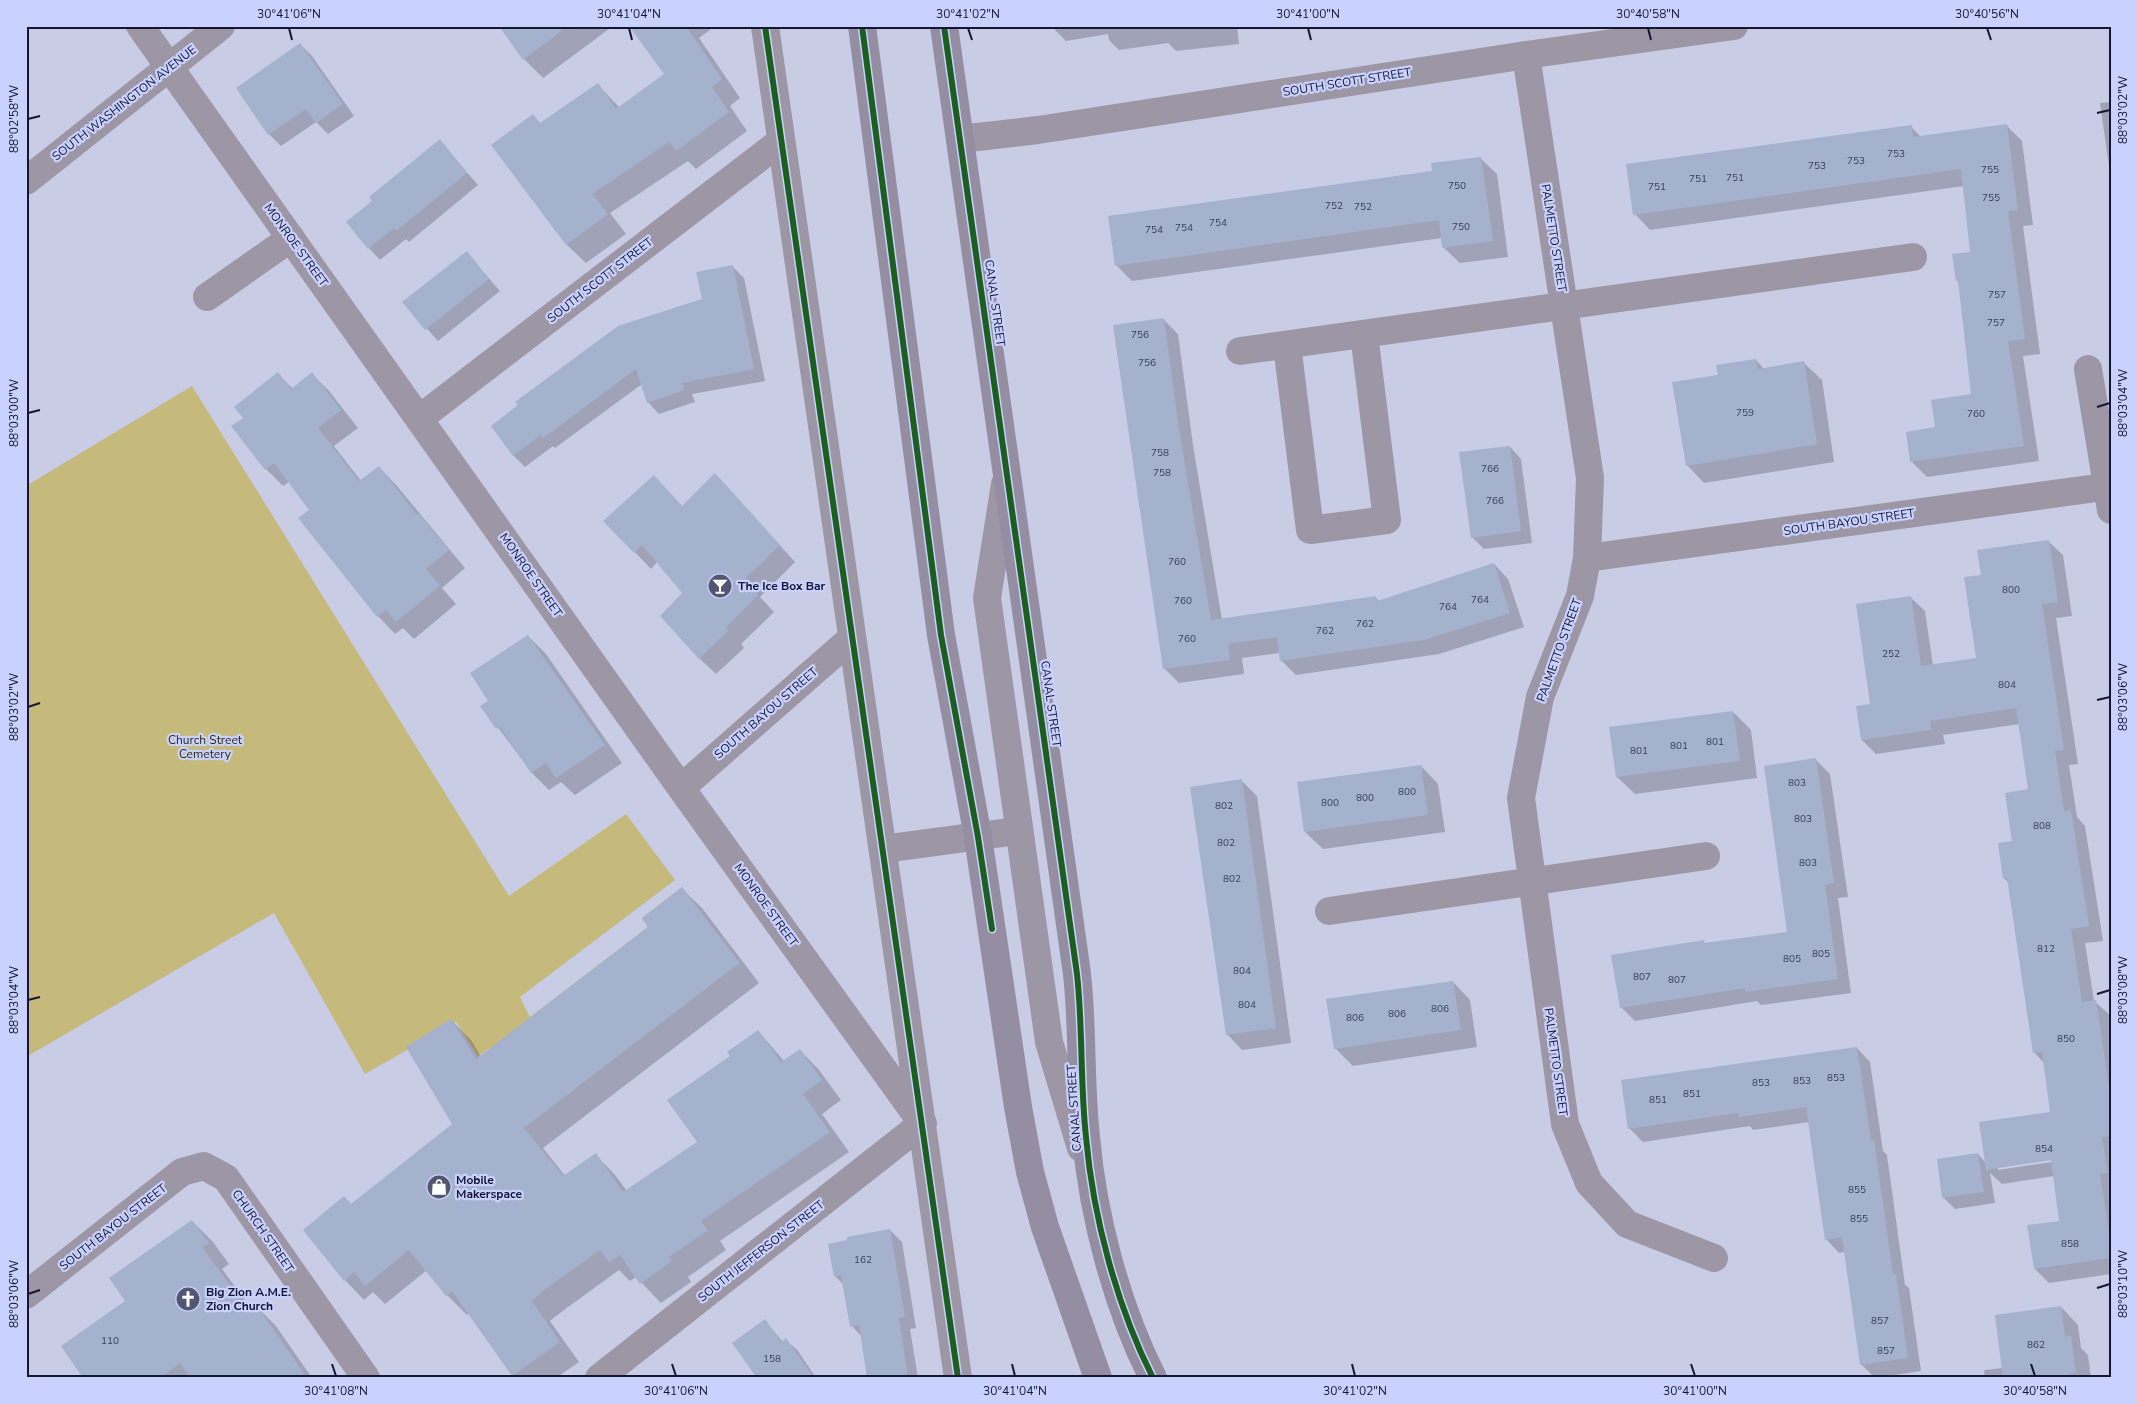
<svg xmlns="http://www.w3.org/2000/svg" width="2137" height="1404" font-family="'Nunito Sans',sans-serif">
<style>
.green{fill:#c6b97c}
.shadow{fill:#0003;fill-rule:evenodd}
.building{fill:#a4b2ce}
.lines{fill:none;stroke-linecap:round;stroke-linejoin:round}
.minor{stroke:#9d96a5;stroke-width:28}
.major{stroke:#958ea2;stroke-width:28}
.cycleway-casing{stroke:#c9d1ff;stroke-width:9}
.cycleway{stroke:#1b5e20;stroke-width:6}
.ticks{fill:none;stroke:#141632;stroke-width:2}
.labels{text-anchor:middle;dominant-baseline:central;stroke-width:4.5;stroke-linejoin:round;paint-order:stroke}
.number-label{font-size:10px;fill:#383d59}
.street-label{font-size:12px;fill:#141632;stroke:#c9d1ff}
.poi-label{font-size:12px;font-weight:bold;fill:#141632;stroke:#c9d1ff;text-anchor:start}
.park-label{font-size:12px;fill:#2f2a14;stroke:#c9d1ff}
.neatline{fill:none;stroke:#141632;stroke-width:2}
.ticks-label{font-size:12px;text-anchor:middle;fill:#141632}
</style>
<rect width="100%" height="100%" fill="#c8cce5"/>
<path class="green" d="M 192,386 L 509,896 L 626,814 L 675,880 L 520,997 L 530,1017 L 648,927 L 642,918 L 682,887 L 740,963 L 558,1102 L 536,1074 L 519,1086 L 490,1048 L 478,1056 L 456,1022 L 365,1074 L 274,913 L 26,1057 L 26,486 Z"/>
<path class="shadow" d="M 500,26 L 613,26 L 543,78 L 524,59 Z
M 631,26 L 715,26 L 699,38 L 740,98 L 730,106 L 747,131 L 696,169 L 688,161 L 610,213 L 626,234 L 586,263 L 567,245 L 493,145 L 541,124 L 598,85 L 620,108 L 666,74 Z
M 1055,26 L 1237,26 L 1239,44 L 1176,51 L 1168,43 L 1119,50 L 1109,40 L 1108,34 L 1066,41 L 1055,30 Z
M 300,44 L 312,56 L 354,116 L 328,134 L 316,122 L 281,146 L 269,134 L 237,88 Z
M 2111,102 L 2111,180 L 2100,103 Z
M 2006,125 L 2022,141 L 2033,225 L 2023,226 L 2040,354 L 2023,356 L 2039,461 L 1927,477 L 1912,462 L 1907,433 L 1936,428 L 1972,395 L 1959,283 L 1957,281 L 1971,253 L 1964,186 L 1650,230 L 1635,214 L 1911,127 L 1921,137 Z
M 440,141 L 478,185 L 409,242 L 406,239 L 380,260 L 369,248 L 374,201 Z
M 1480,158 L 1497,174 L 1508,257 L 1460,263 L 1443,247 L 1442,238 L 1132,281 L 1116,265 Z
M 466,252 L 500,291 L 438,341 L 404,303 Z
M 732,266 L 744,278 L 765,381 L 692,394 L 695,402 L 659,414 L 648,402 L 642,384 L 555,448 L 553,446 L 525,467 L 513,455 L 703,300 Z
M 1163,319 L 1178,334 L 1193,445 L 1222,620 L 1375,597 L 1380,602 L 1494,564 L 1508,579 L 1524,627 L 1439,654 L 1296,675 L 1281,660 L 1280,653 L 1242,658 L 1244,674 L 1179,683 L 1164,668 Z
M 1756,360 L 1764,369 L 1804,363 L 1822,380 L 1834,462 L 1704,483 L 1687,465 L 1719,376 Z
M 278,374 L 293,389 L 312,374 L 329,391 L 358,428 L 334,446 L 361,481 L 379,467 L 396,485 L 465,568 L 442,588 L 456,604 L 414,639 L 403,628 L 395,634 L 378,616 L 310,510 L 289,482 L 283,486 L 266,469 L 245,418 Z
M 1510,447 L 1521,459 L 1532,543 L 1484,549 L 1472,537 Z
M 654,477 L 683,507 L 731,491 L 795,562 L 760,597 L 774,612 L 741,644 L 744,648 L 716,674 L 699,658 L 684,593 L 657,562 L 651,569 L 605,521 Z
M 2048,541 L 2063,555 L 2072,616 L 2056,618 L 2078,764 L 2069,765 L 2077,817 L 2085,826 L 2103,941 L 2085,943 L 2094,1001 L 2110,1015 L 2111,1022 L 2111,1274 L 2049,1283 L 2035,1269 L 2029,1226 L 2060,1222 L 2054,1176 L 2002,1184 L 1990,1173 L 1995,1203 L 1955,1209 L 1943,1197 L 1978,1154 L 1986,1163 L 2051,1113 L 2044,1063 L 2034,1052 L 2009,883 L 2004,878 L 2030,790 L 2020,724 L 1943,735 L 1945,744 L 1876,754 L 1862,740 L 1872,705 L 1910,597 L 1925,611 L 1933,666 L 1978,659 L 1982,576 ZM 2057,1158 L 2058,1161 L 1998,1170 L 1998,1167 Z
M 528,636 L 546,654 L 622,763 L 575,795 L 561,782 L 549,790 L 532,773 L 482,706 L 490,701 Z
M 1733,712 L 1751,730 L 1757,778 L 1635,794 L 1617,777 Z
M 1816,760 L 1830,774 L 1848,897 L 1838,898 L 1851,993 L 1761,1005 L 1757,1001 L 1635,1021 L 1621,1007 L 1703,941 L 1706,944 L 1788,933 Z
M 1421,766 L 1438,784 L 1445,832 L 1323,849 L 1305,832 Z
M 1242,781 L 1257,796 L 1291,1043 L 1242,1050 L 1227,1034 Z
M 682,889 L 702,908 L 759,983 L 543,1148 L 565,1176 L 596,1155 L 615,1175 L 627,1191 L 698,1142 L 732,1056 L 758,1031 L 784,1061 L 800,1050 L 819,1070 L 841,1100 L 822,1114 L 849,1152 L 720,1241 L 726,1250 L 688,1277 L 691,1282 L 661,1303 L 636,1277 L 630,1281 L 619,1270 L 564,1310 L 550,1321 L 579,1362 L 556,1378 L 515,1378 L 469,1313 L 467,1315 L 447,1295 L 427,1270 L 385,1304 L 373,1292 L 364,1300 L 345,1280 L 352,1205 L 454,1124 L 451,1020 L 471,1040 L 481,1057 L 650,927 Z
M 1453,982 L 1470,1000 L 1477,1047 L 1353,1066 L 1335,1048 Z
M 1857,1048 L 1870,1062 L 1883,1151 L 1887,1155 L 1905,1285 L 1909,1288 L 1921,1371 L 1875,1378 L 1861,1364 L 1845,1252 L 1839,1253 L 1826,1239 L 1809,1122 L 1753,1130 L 1750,1126 L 1643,1142 L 1629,1128 Z
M 192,1221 L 213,1242 L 229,1264 L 222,1269 L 251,1308 L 255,1305 L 276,1326 L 312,1378 L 85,1378 L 127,1301 Z
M 890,1230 L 902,1242 L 916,1328 L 910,1329 L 918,1378 L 868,1378 L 862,1337 L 852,1326 L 844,1285 L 835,1276 Z
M 2061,1307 L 2078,1325 L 2081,1348 L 2088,1355 L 2091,1378 L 1985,1378 L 1984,1370 L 2003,1368 Z
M 765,1321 L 783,1342 L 786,1340 L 798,1351 L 816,1378 L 758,1378 Z"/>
<path class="building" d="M 499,26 L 568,26 L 523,60 Z
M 629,26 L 686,26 L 722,79 L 712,87 L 729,112 L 676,151 L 669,142 L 592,194 L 608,214 L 566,245 L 491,145 L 533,114 L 540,123 L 598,83 L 616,109 L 664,74 Z
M 300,43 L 343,104 L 316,123 L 306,109 L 268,135 L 236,88 Z
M 2007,124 L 2018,210 L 2008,211 L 2025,339 L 2008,341 L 2024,446 L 1910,462 L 1906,432 L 1935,427 L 1931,400 L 1971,394 L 1958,281 L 1956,281 L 1952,254 L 1970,252 L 1961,169 L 1633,215 L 1626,164 L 1912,125 L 1913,137 Z
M 440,139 L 467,173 L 396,231 L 394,228 L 368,249 L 346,222 L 372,201 L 369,197 Z
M 1481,157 L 1493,241 L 1442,248 L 1439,220 L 1115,266 L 1108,216 L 1432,171 L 1431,163 Z
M 467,251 L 489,279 L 425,330 L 402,302 Z
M 733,265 L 754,369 L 682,383 L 684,390 L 647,403 L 636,369 L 543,438 L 541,435 L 513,456 L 491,426 L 518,405 L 515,402 L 618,326 L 702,299 L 696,272 Z
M 1164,318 L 1179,429 L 1211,620 L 1376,596 L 1377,601 L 1494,563 L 1510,613 L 1424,640 L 1280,661 L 1277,637 L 1228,644 L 1230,660 L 1163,669 L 1113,325 Z
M 1756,359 L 1758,369 L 1804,361 L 1817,444 L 1686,466 L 1672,382 L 1718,375 L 1716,365 Z
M 278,372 L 291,389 L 312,372 L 341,410 L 318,428 L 359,481 L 379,466 L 417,515 L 418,513 L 449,550 L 426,569 L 440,586 L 396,622 L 386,610 L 377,617 L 298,518 L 309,510 L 274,463 L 265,470 L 231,426 L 243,418 L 234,407 Z
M 1510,446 L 1521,531 L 1471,538 L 1459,452 Z
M 715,473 L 780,545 L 745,579 L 758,595 L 726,627 L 728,631 L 699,659 L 660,616 L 682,593 L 642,545 L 634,553 L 603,521 L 654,475 L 682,506 Z
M 2049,540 L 2058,602 L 2042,604 L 2064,750 L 2055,751 L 2064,811 L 2071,810 L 2089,926 L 2071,929 L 2082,1002 L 2096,1000 L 2111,1100 L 2111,1136 L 2102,1137 L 2108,1173 L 2100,1174 L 2111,1244 L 2111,1258 L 2034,1269 L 2027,1225 L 2059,1221 L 2051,1160 L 1986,1170 L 1979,1122 L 2050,1112 L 2042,1052 L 2033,1053 L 2007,878 L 2003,879 L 1998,843 L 2012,841 L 2005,793 L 2028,789 L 2016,708 L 1930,721 L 1931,730 L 1861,740 L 1856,706 L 1870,704 L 1856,604 L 1911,596 L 1921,666 L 1976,658 L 1964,577 L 1981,575 L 1977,550 Z
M 528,635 L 605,745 L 556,778 L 546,763 L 531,773 L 500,727 L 496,729 L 480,706 L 488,701 L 470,673 Z
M 1733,711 L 1740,761 L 1616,777 L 1609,727 Z
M 1816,758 L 1834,883 L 1825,885 L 1838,979 L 1745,992 L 1745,988 L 1620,1008 L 1611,955 L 1704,940 L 1704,943 L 1787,932 L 1764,766 Z
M 1421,765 L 1428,815 L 1304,832 L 1297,782 Z
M 1242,779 L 1276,1028 L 1226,1035 L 1190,787 Z
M 682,887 L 740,963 L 524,1128 L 563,1176 L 596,1153 L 623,1192 L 697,1142 L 667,1100 L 730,1056 L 727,1052 L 758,1030 L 781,1062 L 800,1049 L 822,1080 L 803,1094 L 830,1132 L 701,1221 L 708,1230 L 669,1257 L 672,1261 L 640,1284 L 620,1255 L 609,1262 L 600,1250 L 544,1290 L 532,1301 L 560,1342 L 512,1376 L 452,1291 L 446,1296 L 409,1250 L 365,1286 L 354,1272 L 344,1281 L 303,1230 L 344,1196 L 351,1204 L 452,1124 L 406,1047 L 451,1019 L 476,1059 L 648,927 L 642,918 Z
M 1453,981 L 1461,1030 L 1334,1049 L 1326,999 Z
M 1857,1047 L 1871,1141 L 1874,1140 L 1893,1274 L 1896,1274 L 1908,1358 L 1860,1365 L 1842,1237 L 1825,1240 L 1806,1107 L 1739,1117 L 1738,1113 L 1628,1129 L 1621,1080 Z
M 1978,1153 L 1984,1192 L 1942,1198 L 1937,1159 Z
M 192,1220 L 209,1243 L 202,1247 L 248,1309 L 255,1303 L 307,1378 L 191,1378 L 180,1363 L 160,1378 L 83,1378 L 61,1346 L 125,1301 L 109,1278 Z
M 890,1229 L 905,1317 L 899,1318 L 908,1378 L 867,1378 L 859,1325 L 850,1327 L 841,1275 L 834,1277 L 828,1244 L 847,1240 L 847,1237 Z
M 2061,1306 L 2065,1337 L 2071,1336 L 2076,1373 L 2070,1373 L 2071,1378 L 2003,1378 L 1995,1315 Z
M 765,1319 L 781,1342 L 786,1338 L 814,1378 L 757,1378 L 732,1343 Z"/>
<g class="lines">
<path class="minor" d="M 140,26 L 681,788 L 920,1120
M 765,26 L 958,1378
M 1526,55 L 1590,478 L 1587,558 L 1580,596 L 1540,697 L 1521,798 L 1565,1124 L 1589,1183 L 1627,1224 L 1714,1258
M 960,139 L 1038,130 L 1526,55 L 1734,26
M 26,181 L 221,26
M 207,297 L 291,238
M 1287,345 L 1310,530 L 1387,520 L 1364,334
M 1240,351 L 1913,257
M 2088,369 L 2111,510
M 420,418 L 781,141
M 1005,484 L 987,598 L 1049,1042 L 1081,1148
M 1587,558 L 2111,486
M 681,788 L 852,638
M 883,849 L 1018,831
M 1329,911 L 1706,856
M 26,1295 L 182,1172 L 204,1166 L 226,1178 L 366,1378
M 599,1378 L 923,1123"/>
<path class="major" d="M 862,26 L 941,635 L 978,837 L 1018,1107 L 1030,1172 L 1045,1227 L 1098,1378
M 944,26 L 1077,974 C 1083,1028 1080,1083 1086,1137 C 1093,1217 1117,1307 1153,1378"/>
<defs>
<path id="cycleway" d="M 765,26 L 958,1378
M 862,26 L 941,635 L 978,837 L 992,929
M 944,26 L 1077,974 C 1083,1028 1080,1083 1086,1137 C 1093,1217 1117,1307 1153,1378"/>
</defs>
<use href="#cycleway" class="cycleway-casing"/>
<use href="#cycleway" class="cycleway"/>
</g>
<path class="ticks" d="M 289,28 L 292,40M 629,28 L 632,40M 968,28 L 972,40M 1308,28 L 1311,40M 1648,28 L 1651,40M 1987,28 L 1991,40M 2097,113 L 2110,110M 28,119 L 40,116M 2097,407 L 2110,403M 28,413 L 40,410M 2097,700 L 2110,697M 28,707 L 40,703M 2097,994 L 2110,990M 28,1000 L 40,997M 2097,1288 L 2110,1284M 28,1294 L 40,1290M 332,1364 L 336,1376M 672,1364 L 676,1376M 1012,1364 L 1015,1376M 1352,1364 L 1355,1376M 1691,1364 L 1695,1376M 2031,1364 L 2035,1376"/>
<defs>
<symbol id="bar-disc" viewBox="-11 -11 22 22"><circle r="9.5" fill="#535671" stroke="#c9d1ff"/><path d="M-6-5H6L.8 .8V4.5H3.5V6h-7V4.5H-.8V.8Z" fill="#fff"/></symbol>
<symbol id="shop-disc" viewBox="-11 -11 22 22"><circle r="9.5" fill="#535671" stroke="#c9d1ff"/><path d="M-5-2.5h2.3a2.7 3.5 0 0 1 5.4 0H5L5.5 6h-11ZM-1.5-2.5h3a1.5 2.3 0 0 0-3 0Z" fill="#fff"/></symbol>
<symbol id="church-disc" viewBox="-11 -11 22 22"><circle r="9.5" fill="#535671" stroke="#c9d1ff"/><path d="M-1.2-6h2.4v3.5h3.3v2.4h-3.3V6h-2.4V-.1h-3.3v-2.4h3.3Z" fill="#fff"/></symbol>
</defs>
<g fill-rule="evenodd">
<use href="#bar-disc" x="706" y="572" width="28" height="28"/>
<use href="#shop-disc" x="425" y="1173" width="28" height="28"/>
<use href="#church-disc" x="174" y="1285" width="28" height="28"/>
</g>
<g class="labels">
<g class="number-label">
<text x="1896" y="154">753</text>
<text x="1856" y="161">753</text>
<text x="1817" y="166">753</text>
<text x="1990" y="170">755</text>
<text x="1735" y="178">751</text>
<text x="1698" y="179">751</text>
<text x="1457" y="186">750</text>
<text x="1657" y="187">751</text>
<text x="1991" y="198">755</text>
<text x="1334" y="206">752</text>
<text x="1363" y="207">752</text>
<text x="1218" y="223">754</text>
<text x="1461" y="227">750</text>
<text x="1184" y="228">754</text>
<text x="1154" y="230">754</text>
<text x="1997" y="295">757</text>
<text x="1996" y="323">757</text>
<text x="1140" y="335">756</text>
<text x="1147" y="363">756</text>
<text x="1745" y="413">759</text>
<text x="1976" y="414">760</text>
<text x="1160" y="453">758</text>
<text x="1490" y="469">766</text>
<text x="1162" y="473">758</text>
<text x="1495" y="501">766</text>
<text x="1177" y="562">760</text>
<text x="2011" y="590">800</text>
<text x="1480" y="600">764</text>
<text x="1183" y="601">760</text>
<text x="1448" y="607">764</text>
<text x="1365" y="624">762</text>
<text x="1325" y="631">762</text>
<text x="1187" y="639">760</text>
<text x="1891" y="654">252</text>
<text x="2007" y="685">804</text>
<text x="1715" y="742">801</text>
<text x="1679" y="746">801</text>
<text x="1639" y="751">801</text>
<text x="1797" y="783">803</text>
<text x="1407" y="792">800</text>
<text x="1365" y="798">800</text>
<text x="1330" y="803">800</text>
<text x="1224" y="806">802</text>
<text x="1803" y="819">803</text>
<text x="2042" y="826">808</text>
<text x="1226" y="843">802</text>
<text x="1808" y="863">803</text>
<text x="1232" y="879">802</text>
<text x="2046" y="949">812</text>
<text x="1821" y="954">805</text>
<text x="1792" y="959">805</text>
<text x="1242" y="971">804</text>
<text x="1642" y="977">807</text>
<text x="1677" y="980">807</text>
<text x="1247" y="1005">804</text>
<text x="1440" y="1009">806</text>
<text x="1397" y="1014">806</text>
<text x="1355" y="1018">806</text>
<text x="2066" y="1039">850</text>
<text x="1836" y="1078">853</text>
<text x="1802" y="1081">853</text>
<text x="1761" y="1083">853</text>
<text x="1692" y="1094">851</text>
<text x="1658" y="1100">851</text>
<text x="2044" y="1149">854</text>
<text x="1857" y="1190">855</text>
<text x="1859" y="1219">855</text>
<text x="2070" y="1244">858</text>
<text x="863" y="1260">162</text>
<text x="1880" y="1321">857</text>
<text x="110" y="1341">110</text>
<text x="2036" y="1345">862</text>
<text x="1886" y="1351">857</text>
<text x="772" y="1359">158</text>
</g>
<g class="street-label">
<text transform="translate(1347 82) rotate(-9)">SOUTH SCOTT STREET</text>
<text transform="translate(124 103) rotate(-38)">SOUTH WASHINGTON AVENUE</text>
<text transform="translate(1554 238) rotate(81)">PALMETTO STREET</text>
<text transform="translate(296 245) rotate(54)">MONROE STREET</text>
<text transform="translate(600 280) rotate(-38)">SOUTH SCOTT STREET</text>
<text transform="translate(995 303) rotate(82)">CANAL STREET</text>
<text transform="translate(1849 522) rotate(-8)">SOUTH BAYOU STREET</text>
<text transform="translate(531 575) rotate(55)">MONROE STREET</text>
<text transform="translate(1559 650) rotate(-70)">PALMETTO STREET</text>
<text transform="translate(1051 704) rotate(82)">CANAL STREET</text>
<text transform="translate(766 713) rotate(-41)">SOUTH BAYOU STREET</text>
<text transform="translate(766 905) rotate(54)">MONROE STREET</text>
<text transform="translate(1556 1062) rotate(82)">PALMETTO STREET</text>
<text transform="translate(1074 1108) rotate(-94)">CANAL STREET</text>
<text transform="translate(113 1227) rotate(-38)">SOUTH BAYOU STREET</text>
<text transform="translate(263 1231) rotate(55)">CHURCH STREET</text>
<text transform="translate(761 1251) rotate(-38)">SOUTH JEFFERSON STREET</text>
</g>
<g class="poi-label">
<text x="738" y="586">The Ice Box Bar</text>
<text x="456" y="1180">Mobile<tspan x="456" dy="14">Makerspace</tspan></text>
<text x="206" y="1292">Big Zion A.M.E.<tspan x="206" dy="14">Zion Church</tspan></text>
</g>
<g class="park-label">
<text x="205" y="740">Church Street<tspan x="205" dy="14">Cemetery</tspan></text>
</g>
</g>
<rect width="2137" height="1404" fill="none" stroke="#c9d1ff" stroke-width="55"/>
<rect x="28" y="28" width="2082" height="1348" class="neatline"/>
<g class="ticks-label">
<text x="289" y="18">30°41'06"N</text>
<text x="629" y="18">30°41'04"N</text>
<text x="968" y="18">30°41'02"N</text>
<text x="1308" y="18">30°41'00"N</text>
<text x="1648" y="18">30°40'58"N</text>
<text x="1987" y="18">30°40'56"N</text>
<text transform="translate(2123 110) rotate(-90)" y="4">88°03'02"W</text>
<text transform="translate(14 119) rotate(-90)" y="4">88°02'58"W</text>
<text transform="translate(2123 403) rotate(-90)" y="4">88°03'04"W</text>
<text transform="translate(14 413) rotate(-90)" y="4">88°03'00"W</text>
<text transform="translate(2123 697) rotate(-90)" y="4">88°03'06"W</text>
<text transform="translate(14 707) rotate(-90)" y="4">88°03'02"W</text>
<text transform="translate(2123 990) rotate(-90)" y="4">88°03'08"W</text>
<text transform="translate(14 1000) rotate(-90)" y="4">88°03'04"W</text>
<text transform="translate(2123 1284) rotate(-90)" y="4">88°03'10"W</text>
<text transform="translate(14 1294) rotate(-90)" y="4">88°03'06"W</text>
<text x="336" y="1395">30°41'08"N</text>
<text x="676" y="1395">30°41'06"N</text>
<text x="1015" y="1395">30°41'04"N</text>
<text x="1355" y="1395">30°41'02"N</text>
<text x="1695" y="1395">30°41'00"N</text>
<text x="2035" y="1395">30°40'58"N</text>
</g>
</svg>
